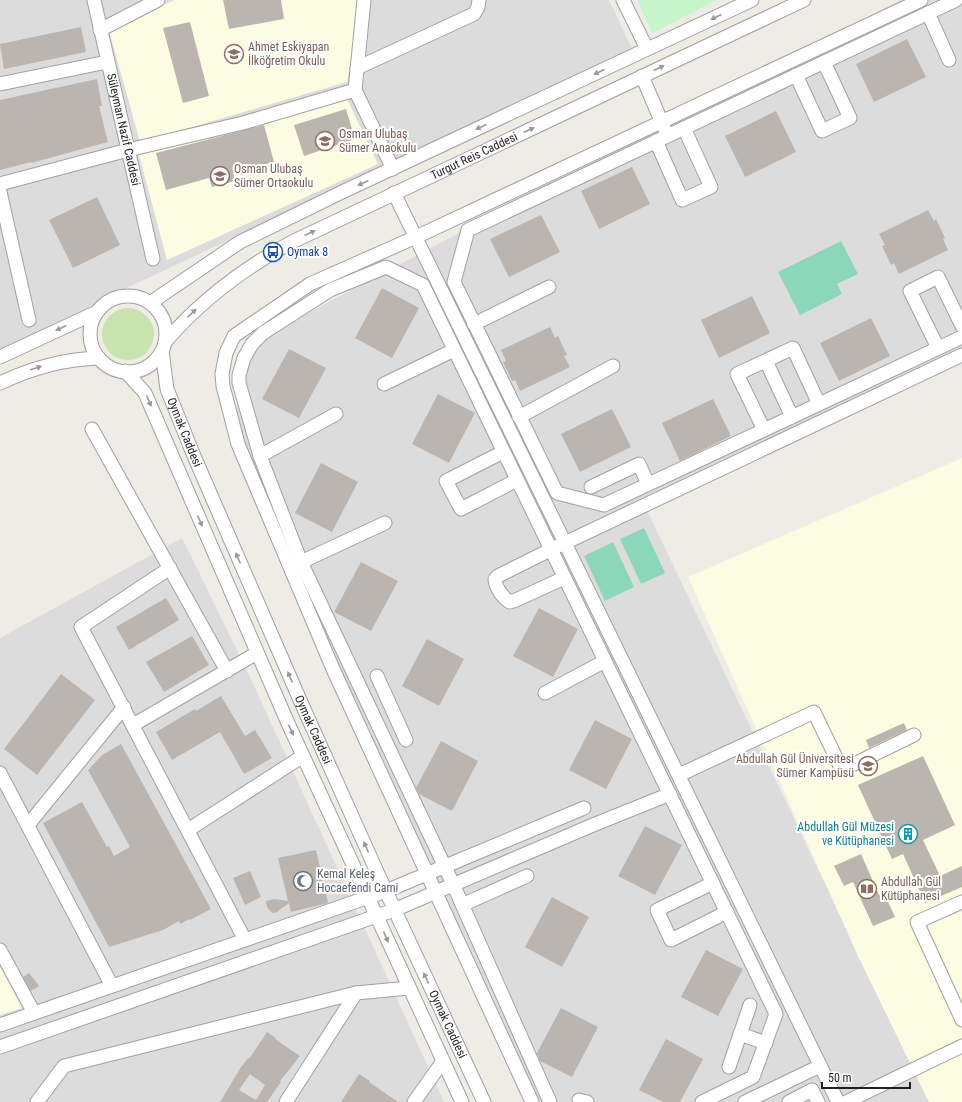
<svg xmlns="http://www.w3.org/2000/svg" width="962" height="1102" font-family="'Roboto Condensed',sans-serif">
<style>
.residential{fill:#dddcdc}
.education{fill:#fcfce2}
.grass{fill:#cae4b1}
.park{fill:#c8f4cb}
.pitch{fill:#8cd6b9}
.building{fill:#bcb5af;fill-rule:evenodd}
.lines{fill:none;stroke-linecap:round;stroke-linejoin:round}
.minor-casing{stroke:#a0a0a0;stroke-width:15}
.minor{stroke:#fff;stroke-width:13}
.oneway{fill:#9a9a9a}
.labels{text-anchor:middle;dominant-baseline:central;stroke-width:4;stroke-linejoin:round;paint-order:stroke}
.education-label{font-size:12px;fill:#785e54;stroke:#fff;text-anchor:start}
.street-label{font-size:12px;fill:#1f1f1f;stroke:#fff}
.transit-label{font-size:12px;fill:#164399;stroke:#fff;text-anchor:start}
.culture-label{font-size:12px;fill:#0d838f;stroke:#fff;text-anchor:end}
.worship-label{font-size:12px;fill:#5b616d;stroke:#fff;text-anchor:start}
</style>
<rect width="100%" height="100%" fill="#efece6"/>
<path class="residential" d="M 0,0 L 609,0 L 633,51 L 116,293 L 0,356 Z
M 900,0 L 962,0 L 962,357 L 644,504 L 929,1102 L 536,1102 L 331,655 L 235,419 L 251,343 Z
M 182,538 L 250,677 L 444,1102 L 0,1102 L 0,638 Z"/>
<path class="education" d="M 175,0 L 361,0 L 347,82 L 140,142 L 108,27 Z
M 346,97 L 378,164 L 167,260 L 139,155 L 277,118 Z
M 962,458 L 962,1102 L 929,1102 L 858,956 L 688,577 Z
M 0,967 L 22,1008 L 0,1015 Z"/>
<path class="grass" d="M102 334a26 26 0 1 1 52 0a26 26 0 1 1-52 0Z"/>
<path class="park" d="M 637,0 L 717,0 L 652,33 Z"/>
<path class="pitch" d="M 841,241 L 858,274 L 837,284 L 842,294 L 800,315 L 778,272 Z
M 644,528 L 665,573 L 641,584 L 620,539 Z
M 613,542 L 634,587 L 605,601 L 584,556 Z"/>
<path class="building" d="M 223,0 L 281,0 L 284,19 L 229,29 Z
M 190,22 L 209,96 L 183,103 L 163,28 Z
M 81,27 L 86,52 L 4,69 L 0,44 Z
M 907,39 L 926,77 L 874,102 L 856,64 Z
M 97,79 L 102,106 L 99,106 L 108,142 L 31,163 L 31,162 L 0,170 L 0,100 Z
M 346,109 L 355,139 L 304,156 L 294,125 Z
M 776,111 L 796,152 L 745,177 L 725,136 Z
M 264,125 L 274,162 L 233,173 L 235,181 L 212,187 L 209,178 L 166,190 L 156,153 Z
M 632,167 L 650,204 L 599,229 L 581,191 Z
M 97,197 L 120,245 L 73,268 L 49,220 Z
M 928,210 L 934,221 L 936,219 L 945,238 L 943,239 L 948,250 L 899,274 L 894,263 L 891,265 L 882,246 L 885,245 L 879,234 Z
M 541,215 L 560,252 L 509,277 L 490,239 Z
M 382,288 L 419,308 L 392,358 L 355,338 Z
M 752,296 L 770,333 L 719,358 L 701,320 Z
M 871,318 L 890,356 L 839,381 L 820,343 Z
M 550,327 L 555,338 L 558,336 L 567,355 L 564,356 L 570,367 L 520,391 L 515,380 L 512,381 L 503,362 L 506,361 L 501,350 Z
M 289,349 L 326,368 L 299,418 L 262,399 Z
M 438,394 L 475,413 L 449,463 L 412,444 Z
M 713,399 L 731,436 L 680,461 L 662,423 Z
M 612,409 L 631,447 L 580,472 L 561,434 Z
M 321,463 L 358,482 L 332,532 L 295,513 Z
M 361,562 L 398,581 L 371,631 L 334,612 Z
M 166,598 L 179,620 L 129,650 L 116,627 Z
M 539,608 L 578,629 L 553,677 L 513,656 Z
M 192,636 L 209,665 L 164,692 L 146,662 Z
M 427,639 L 464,659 L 439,706 L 402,686 Z
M 61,674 L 95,700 L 37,775 L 4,749 Z
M 221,696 L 245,736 L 255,730 L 272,758 L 244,774 L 220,732 L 172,760 L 156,732 L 195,709 L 196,711 Z
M 595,720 L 632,739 L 606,789 L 569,770 Z
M 904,723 L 907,730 L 869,748 L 866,740 Z
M 441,741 L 478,761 L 452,811 L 419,794 L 416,788 Z
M 121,744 L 211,909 L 190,920 L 190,919 L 180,924 L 179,921 L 163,930 L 109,947 L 43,823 L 82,802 L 107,847 L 109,846 L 114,856 L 130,847 L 88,770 L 102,755 Z
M 923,756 L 955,825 L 923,840 L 940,876 L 962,866 L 962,887 L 925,903 L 903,854 L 892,859 L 858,785 Z
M 645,826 L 682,845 L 655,895 L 618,876 Z
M 316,850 L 328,903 L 291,912 L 289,903 L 277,912 L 273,913 L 270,911 L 267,907 L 266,901 L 274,899 L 288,901 L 278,858 Z
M 861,854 L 879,895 L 884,893 L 895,917 L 873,926 L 853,882 L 844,886 L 834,866 Z
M 250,871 L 261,897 L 245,905 L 233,878 Z
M 552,897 L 589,917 L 562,967 L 525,947 Z
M 706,950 L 743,969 L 718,1016 L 681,997 Z
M 29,973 L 39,986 L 31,991 L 23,977 Z
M 561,1008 L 598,1027 L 572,1077 L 540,1061 L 537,1053 Z
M 267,1032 L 276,1038 L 275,1039 L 300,1056 L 280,1081 L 281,1082 L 267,1102 L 220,1102 L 241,1067 L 248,1058 L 249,1059 ZM 250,1074 L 265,1085 L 256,1100 L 239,1090 Z
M 666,1039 L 703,1059 L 680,1102 L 663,1102 L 639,1090 Z
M 359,1074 L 370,1081 L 369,1082 L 398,1102 L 341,1102 Z"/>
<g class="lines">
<defs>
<g id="minor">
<path id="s1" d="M 94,0 L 153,259"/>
<path d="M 623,0 L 647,49"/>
<path d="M 956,0 L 468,230 L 454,282 L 557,493 L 604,505 L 962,337"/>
<path d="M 928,13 L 949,60"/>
<path d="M 100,30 L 158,0"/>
<path d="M 357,68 L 474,14 L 478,7 L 479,0"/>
<path d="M 796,75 L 822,131 L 850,118 L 824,62"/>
<path d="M 642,76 L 665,130"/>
<path d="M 0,84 L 107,62"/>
<path d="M 355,90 L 364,0"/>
<path d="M 656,141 L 682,200 L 711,187 L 684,128"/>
<path d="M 0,184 L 128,150 L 243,123 L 355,90 L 393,169"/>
<path d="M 0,192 L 29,320"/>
<path d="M 394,193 L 838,1102"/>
<circle cx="128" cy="334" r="38"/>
<path d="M 150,303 L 240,242 L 340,193 L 752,0"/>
<path d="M 474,324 L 549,287"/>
<path id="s2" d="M 165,342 C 201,300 244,268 292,242 L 804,0"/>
<path d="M 938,348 L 910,291 L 938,277 L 962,326"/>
<path id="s3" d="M 162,351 L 167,389 L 194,456 L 300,700 L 378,874 L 484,1102"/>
<path d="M 0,357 L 97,312"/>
<path d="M 766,361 L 792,417"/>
<path d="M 125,371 L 145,393 L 287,721 L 462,1102"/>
<path d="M 0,383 C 32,368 63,359 99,358"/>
<path d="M 384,384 L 454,350"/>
<path d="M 519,417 L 613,366"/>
<path d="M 92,429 L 227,671"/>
<path d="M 764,430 L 737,374 L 793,348 L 819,404"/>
<path d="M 503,452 L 446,481 L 461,509 L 517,480"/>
<path d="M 260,456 L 336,414"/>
<path d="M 591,487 L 639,464 L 648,484"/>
<path d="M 301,562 L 385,523"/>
<path d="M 170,568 L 81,627 L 245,940"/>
<path d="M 564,578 L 516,600 L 510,602 C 503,598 495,587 495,579 L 498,576 L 550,550 L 962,355"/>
<path d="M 377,676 L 406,740"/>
<path d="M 545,693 L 605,661"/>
<path d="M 133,725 L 257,653"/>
<path d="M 0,773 L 112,986"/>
<path d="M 679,775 L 814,712 L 842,770 L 914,735"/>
<path d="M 28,825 L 124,707"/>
<path d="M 188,830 L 303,756"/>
<path d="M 713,883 L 657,910 L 671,940 L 727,912"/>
<path d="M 962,902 L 917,922 L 962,1020"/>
<path d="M 462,905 L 527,876"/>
<path d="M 0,950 L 34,1013"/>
<path d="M 0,1025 L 386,891 L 584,808"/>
<path d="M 740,1034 L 766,1043"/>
<path d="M 0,1047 L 394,910 L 593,825 L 670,794"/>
<path d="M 729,1067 L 750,1005"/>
<path d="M 579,1100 L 587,1102"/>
<path d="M 37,1102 L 64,1066 L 356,993 L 409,988"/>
<path d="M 286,1102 L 356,993"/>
<path d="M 414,1102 L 443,1061"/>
<path d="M 532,1102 L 333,669 L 238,444 L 223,386 L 222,374 L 226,353 L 234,336 L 310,284 L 416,237 L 921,0"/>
<path d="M 550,1102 L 453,884 L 301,562 L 260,456 L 239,383 L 239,375 L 244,358 L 252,344 L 263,333 L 330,290 L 386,267 L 423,285 L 776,1014 L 753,1077 L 702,1102"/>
<path d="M 745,1102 L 820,1066"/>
<path d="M 789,1102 L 812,1090 L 818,1102"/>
<path d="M 846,1102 L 962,1046"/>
</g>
</defs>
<use href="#minor" class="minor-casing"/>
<use href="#minor" class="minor"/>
</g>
<defs><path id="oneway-solid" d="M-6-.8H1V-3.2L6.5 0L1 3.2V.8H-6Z"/></defs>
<g class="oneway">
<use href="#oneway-solid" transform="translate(716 17) rotate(155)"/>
<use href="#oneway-solid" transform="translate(659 68) rotate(-25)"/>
<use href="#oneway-solid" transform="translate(599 72) rotate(155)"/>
<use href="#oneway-solid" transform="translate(481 127) rotate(155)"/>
<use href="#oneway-solid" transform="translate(529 130) rotate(-25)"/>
<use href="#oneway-solid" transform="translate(363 183) rotate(155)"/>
<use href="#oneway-solid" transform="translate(310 233) rotate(-25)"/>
<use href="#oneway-solid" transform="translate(192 313) rotate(-44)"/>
<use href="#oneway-solid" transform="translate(61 328) rotate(156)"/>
<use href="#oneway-solid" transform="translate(36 368) rotate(-17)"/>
<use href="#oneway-solid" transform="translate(149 401) rotate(67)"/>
<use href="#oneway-solid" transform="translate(200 521) rotate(67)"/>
<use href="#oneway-solid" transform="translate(238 558) rotate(-113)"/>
<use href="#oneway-solid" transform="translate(290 677) rotate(-113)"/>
<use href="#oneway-solid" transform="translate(291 730) rotate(65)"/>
<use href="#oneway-solid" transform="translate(366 847) rotate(-114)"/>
<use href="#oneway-solid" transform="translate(386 937) rotate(66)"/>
<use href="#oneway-solid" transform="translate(426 978) rotate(-115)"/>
</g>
<defs>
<symbol id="school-ring" viewBox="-11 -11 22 22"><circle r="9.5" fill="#fff" stroke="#8d6e63" stroke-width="1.5"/><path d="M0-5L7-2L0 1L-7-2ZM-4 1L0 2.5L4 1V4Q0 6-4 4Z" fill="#8d6e63"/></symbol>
<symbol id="bus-ring" viewBox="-11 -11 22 22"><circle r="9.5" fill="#fff" stroke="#1a4fb4" stroke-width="1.5"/><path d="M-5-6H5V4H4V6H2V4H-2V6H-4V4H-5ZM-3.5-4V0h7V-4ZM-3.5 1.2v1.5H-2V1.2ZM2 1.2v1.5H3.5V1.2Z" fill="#1a4fb4"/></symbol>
<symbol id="university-ring" viewBox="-11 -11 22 22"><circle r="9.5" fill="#fff" stroke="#8d6e63" stroke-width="1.5"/><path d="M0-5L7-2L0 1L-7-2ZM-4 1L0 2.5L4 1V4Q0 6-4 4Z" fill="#8d6e63"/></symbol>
<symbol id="building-ring" viewBox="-11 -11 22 22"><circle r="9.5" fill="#fff" stroke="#0f9aa8" stroke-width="1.5"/><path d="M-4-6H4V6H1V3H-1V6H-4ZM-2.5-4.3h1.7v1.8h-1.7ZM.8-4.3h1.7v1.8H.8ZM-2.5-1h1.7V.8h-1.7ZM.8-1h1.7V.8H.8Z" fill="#0f9aa8"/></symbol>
<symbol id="mosque-ring" viewBox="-11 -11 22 22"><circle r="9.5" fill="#fff" stroke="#6b7280" stroke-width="1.5"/><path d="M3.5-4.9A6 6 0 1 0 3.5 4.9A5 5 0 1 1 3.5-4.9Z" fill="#6b7280"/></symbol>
<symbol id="library-ring" viewBox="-11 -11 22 22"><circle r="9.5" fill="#fff" stroke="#8d6e63" stroke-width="1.5"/><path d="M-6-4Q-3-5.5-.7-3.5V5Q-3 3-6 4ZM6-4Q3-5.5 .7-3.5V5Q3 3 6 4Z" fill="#8d6e63"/></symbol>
</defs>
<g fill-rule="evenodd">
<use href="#school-ring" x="223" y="43" width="22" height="22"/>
<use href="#school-ring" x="314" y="130" width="22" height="22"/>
<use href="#school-ring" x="209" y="165" width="22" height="22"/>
<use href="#bus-ring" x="262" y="241" width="22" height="22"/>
<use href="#university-ring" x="857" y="755" width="22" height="22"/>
<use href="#building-ring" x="897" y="823" width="22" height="22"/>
<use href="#mosque-ring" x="292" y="870" width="22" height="22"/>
<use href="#library-ring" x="856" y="878" width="22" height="22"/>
</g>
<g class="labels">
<g class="education-label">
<text x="248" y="47">Ahmet Eskiyapan<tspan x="248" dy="14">İlköğretim Okulu</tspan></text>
<text x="339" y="134">Osman Ulubaş<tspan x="339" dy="14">Sümer Anaokulu</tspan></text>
<text x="234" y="169">Osman Ulubaş<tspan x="234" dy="14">Sümer Ortaokulu</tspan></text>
<text x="854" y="759" text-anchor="end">Abdullah Gül Üniversitesi<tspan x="854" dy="14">Sümer Kampüsü</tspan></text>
<text x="881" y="882">Abdullah Gül<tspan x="881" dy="14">Kütüphanesi</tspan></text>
</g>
<g class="street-label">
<text stroke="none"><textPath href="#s1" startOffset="133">Süleyman Nazif Caddesi</textPath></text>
<text stroke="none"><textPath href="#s2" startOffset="364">Turgut Reis Caddesi</textPath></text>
<text stroke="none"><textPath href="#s3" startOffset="85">Oymak Caddesi</textPath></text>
<text stroke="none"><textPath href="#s3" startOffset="409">Oymak Caddesi</textPath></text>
<text stroke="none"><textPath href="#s3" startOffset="733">Oymak Caddesi</textPath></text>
</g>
<g class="transit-label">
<text x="287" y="252">Oymak 8</text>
</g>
<g class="culture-label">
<text x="894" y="827">Abdullah Gül Müzesi<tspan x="894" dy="14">ve Kütüphanesi</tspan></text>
</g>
<g class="worship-label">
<text x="317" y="874">Kemal Keleş<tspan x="317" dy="14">Hocaefendi Cami</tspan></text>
</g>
</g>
<path d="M822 1082v6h88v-6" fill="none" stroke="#1f1f1f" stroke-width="2"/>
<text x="828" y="1082" font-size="12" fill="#1f1f1f" stroke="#ffffff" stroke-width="3" paint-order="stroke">50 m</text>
</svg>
